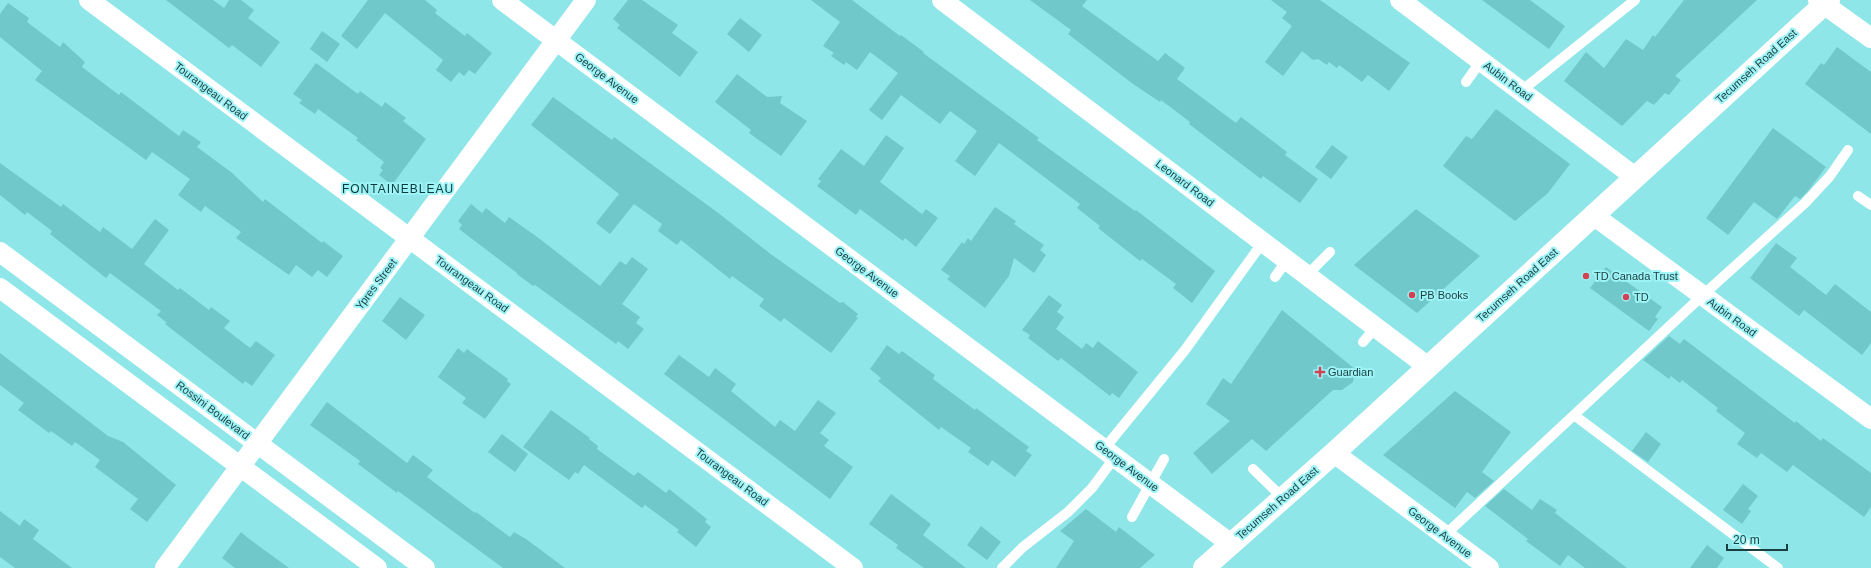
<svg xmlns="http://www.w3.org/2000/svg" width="1871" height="568" font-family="Helvetica,sans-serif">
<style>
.building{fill:#71c8ca}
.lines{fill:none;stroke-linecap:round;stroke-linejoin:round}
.lane{stroke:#fff;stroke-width:10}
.street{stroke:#fff;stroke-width:20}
.secondary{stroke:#fff;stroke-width:22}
.poi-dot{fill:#d24253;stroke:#9df3f6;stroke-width:1.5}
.labels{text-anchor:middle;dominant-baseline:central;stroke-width:4;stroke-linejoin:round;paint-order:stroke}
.street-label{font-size:11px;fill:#1a3f40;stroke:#9df3f6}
.poi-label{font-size:11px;fill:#1a3f40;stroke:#9df3f6;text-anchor:start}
.neighbourhood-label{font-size:12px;letter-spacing:1px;fill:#093b3d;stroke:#9df3f6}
</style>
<rect width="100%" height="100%" fill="#8fe6e8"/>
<path class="building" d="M 166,0 L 213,0 L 224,8 L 229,0 L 241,0 L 254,10 L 248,18 L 280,42 L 261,67 L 232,45 L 229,48 Z
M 368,0 L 425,0 L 437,10 L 435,13 L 465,36 L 467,33 L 492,53 L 475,74 L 469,70 L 464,76 L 459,72 L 451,82 L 436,70 L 443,60 L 385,13 L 357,49 L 341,36 Z
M 628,0 L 642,0 L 678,25 L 672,33 L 698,52 L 680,77 L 617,28 L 620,25 L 613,19 Z
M 811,0 L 852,0 L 900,36 L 901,35 L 924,52 L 923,53 L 1039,138 L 1037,140 L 1135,211 L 1136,210 L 1215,271 L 1192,303 L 1173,288 L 1176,284 L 1142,259 L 1140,261 L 1098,228 L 1100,226 L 1077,208 L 1080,204 L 999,143 L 975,176 L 955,161 L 977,131 L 950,111 L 940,124 L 901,95 L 882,120 L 869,110 L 898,73 L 870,52 L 857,70 L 846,62 L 844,65 L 831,56 L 834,53 L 823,46 L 840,22 Z
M 1030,0 L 1087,0 L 1082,6 L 1158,61 L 1165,53 L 1185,68 L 1177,79 L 1236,123 L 1241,117 L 1287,152 L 1285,155 L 1318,179 L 1300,203 L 1263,176 L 1261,179 L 1189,124 L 1190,122 L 1161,100 L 1160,102 L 1133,84 L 1068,34 L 1071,30 Z
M 1271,0 L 1320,0 L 1410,63 L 1389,91 L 1368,75 L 1362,82 L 1339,65 L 1337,68 L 1329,62 L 1327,65 L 1318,59 L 1313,60 L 1302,51 L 1283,76 L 1265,62 L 1292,26 L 1282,18 L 1287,12 Z
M 1482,0 L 1530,0 L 1565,26 L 1549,49 Z
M 1684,0 L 1757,0 L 1675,76 L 1681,80 L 1669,95 L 1665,93 L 1654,105 L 1647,101 L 1622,126 L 1564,81 L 1586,52 L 1604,68 L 1626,39 L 1643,50 L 1653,35 L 1655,37 Z
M 8,3 L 29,18 L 27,22 L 60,47 L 63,42 L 85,62 L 82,67 L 119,95 L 121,92 L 179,136 L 183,130 L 201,142 L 197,147 L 231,172 L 263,202 L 265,199 L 322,243 L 323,241 L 343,256 L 327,277 L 318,270 L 312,277 L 296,265 L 289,275 L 236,238 L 241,232 L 205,206 L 201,212 L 178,195 L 190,179 L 152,152 L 146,160 L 35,80 L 42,71 L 0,37 L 0,14 Z
M 740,18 L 762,35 L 749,52 L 727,34 Z
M 322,31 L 340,44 L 327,62 L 310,49 Z
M 1837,47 L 1871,72 L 1871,134 L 1805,84 L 1821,63 L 1824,65 Z
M 316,63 L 358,94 L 360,91 L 382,107 L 385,102 L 406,118 L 403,121 L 426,139 L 392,185 L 379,175 L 383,170 L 380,168 L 384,162 L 356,140 L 358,138 L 318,109 L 315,114 L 299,103 L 302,100 L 293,94 Z
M 737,74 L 767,97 L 782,96 L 780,103 L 807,121 L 781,156 L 749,133 L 751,130 L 715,102 Z
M 553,97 L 612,140 L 614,137 L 717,212 L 772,255 L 840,303 L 843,302 L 858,314 L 856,317 L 858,318 L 831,353 L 784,318 L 781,322 L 759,306 L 764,299 L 732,276 L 730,279 L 681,240 L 677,245 L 658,231 L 662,224 L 634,204 L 610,234 L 596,223 L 619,194 L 531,125 Z
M 1496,109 L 1570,164 L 1548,193 L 1515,221 L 1443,166 L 1466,136 L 1472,139 Z
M 1773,128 L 1826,167 L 1808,191 L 1800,199 L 1795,196 L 1777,219 L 1754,202 L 1728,235 L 1706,218 Z
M 886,135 L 904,148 L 880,182 L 922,214 L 926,209 L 938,218 L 916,247 L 905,238 L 903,241 L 860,209 L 856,215 L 817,186 L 821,181 L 818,179 L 841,149 L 864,166 Z
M 1332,145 L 1348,157 L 1331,179 L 1315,167 Z
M 0,163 L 61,207 L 63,204 L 100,232 L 103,227 L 132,249 L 155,219 L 169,230 L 144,264 L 178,290 L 180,288 L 209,310 L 211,307 L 230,321 L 224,328 L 250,348 L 256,341 L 275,355 L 252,386 L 245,381 L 243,384 L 165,324 L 167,323 L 157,315 L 161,311 L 110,273 L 106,278 L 50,234 L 52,231 L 27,212 L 25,215 L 0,195 Z
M 471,204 L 482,213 L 486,208 L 505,223 L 509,217 L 540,239 L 600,286 L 620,261 L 626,265 L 632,257 L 648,269 L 622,304 L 640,317 L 636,323 L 644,329 L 628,349 L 618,341 L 616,344 L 535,285 L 533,286 L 517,274 L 517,273 L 459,229 L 462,225 L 458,221 Z
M 995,207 L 1016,221 L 1014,224 L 1044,245 L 1040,250 L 1046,255 L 1034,273 L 1014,258 L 1009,276 L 985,308 L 947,279 L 950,276 L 941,270 L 962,242 L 964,244 L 968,238 L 971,241 Z
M 1416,209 L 1480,256 L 1417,313 L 1354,265 Z
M 1776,243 L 1797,258 L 1790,267 L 1826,295 L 1835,284 L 1871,312 L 1871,343 L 1862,355 L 1804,310 L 1799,316 L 1750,278 Z
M 1606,267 L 1662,307 L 1655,317 L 1658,319 L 1649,331 L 1590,288 Z
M 1049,295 L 1062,305 L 1057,312 L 1064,317 L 1056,329 L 1082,349 L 1086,343 L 1093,348 L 1098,341 L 1138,372 L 1119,398 L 1112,393 L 1110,396 L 1061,358 L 1058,361 L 1028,338 L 1030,335 L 1022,330 Z
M 400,297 L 425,315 L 406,340 L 382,321 Z
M 1282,310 L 1355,369 L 1353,382 L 1342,390 L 1333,390 L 1266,451 L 1252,439 L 1212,474 L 1193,453 L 1230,421 L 1206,404 L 1223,378 L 1231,384 Z
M 1669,336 L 1680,344 L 1684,339 L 1795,423 L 1796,421 L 1821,441 L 1823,438 L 1871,473 L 1871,507 L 1864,517 L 1793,465 L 1787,472 L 1761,453 L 1757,458 L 1737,444 L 1745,433 L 1716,411 L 1718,408 L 1682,380 L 1680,383 L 1671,376 L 1669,379 L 1643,360 Z
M 887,345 L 899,354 L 902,351 L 935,375 L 933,379 L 975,410 L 976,408 L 1029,447 L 1026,451 L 1032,455 L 1015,477 L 992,460 L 988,466 L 968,452 L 971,448 L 941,427 L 939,430 L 878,381 L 881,378 L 870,369 Z
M 458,348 L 464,353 L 467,349 L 508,379 L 507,381 L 511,384 L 485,419 L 462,403 L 466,398 L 438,377 Z
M 0,353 L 108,436 L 123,442 L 176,485 L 147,522 L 130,509 L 138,499 L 95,467 L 100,460 L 75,442 L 72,446 L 51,431 L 49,433 L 18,410 L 24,403 L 0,385 Z
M 679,355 L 709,377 L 715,368 L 736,384 L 731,391 L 775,427 L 780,420 L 795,431 L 818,400 L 836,413 L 820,433 L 829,440 L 824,446 L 853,467 L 830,499 L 664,374 Z
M 1455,391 L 1511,432 L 1482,472 L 1494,481 L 1475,498 L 1467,492 L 1455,508 L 1383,455 Z
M 327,402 L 407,463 L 413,455 L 433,470 L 427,477 L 475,513 L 476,512 L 510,537 L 514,532 L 526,539 L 565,568 L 503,568 L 398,491 L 397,493 L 358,464 L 360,461 L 310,425 Z
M 551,410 L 590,438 L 589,439 L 598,446 L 597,449 L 634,476 L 638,472 L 666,493 L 669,489 L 707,519 L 705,522 L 711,527 L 696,547 L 677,532 L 679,530 L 645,505 L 642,508 L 584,465 L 578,474 L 575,472 L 569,480 L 523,447 Z
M 1646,432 L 1661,444 L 1648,462 L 1632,451 Z
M 502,434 L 528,454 L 515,472 L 488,452 Z
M 1743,484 L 1758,496 L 1748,509 L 1751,511 L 1742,524 L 1723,510 Z
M 1504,489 L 1532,510 L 1540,499 L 1557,510 L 1555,513 L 1627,568 L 1585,568 L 1568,555 L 1560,566 L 1526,541 L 1528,539 L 1485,506 Z
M 891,494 L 931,524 L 923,535 L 966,568 L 924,568 L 896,548 L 898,545 L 869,524 Z
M 1086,509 L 1116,532 L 1119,527 L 1155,555 L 1140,568 L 1056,568 L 1074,541 L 1060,531 Z
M 0,511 L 20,526 L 24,519 L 39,530 L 33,539 L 72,568 L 15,568 L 0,557 Z
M 981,526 L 1001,542 L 987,560 L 967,545 Z
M 241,532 L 248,538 L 289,568 L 235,568 L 222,558 Z
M 1707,545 L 1724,558 L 1717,568 L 1690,568 Z"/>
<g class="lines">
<path class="lane" d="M 1466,82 L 1481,61
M 1521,91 L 1635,0
M 1858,196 L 1871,205
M 1307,275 L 1330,252
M 1275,277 L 1287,260
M 1363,342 L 1376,327
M 1574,415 L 1778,568
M 1104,449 L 1185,350 L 1263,242
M 1253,469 L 1283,498
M 1132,517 L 1164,459
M 1445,535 L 1703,295 L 1805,203 L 1830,176 L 1848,150
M 1002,568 L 1023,547 L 1068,512 L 1092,488 L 1115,457"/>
<path class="street" d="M 89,0 L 853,568
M 502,0 L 1231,544
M 942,0 L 1427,366
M 1400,0 L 1635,177
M 1818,0 L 1871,38
M 1593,215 L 1871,419
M 0,252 L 425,568
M 0,288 L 377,568
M 1334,453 L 1489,568
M 165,568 L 586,0"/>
<path class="secondary" d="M 1204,568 L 1334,453 L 1829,0"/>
</g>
<g class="poi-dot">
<circle cx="1586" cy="276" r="4"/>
<circle cx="1412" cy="295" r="4"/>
<circle cx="1626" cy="297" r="4"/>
<path d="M1318 366h4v4h4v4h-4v4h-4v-4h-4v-4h4z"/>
</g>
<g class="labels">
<g class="street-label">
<text transform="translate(1756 66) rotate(-42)">Tecumseh Road East</text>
<text transform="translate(607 78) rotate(37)">George Avenue</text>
<text transform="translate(1508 81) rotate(37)">Aubin Road</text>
<text transform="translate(211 91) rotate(37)">Tourangeau Road</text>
<text transform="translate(1185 183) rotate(37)">Leonard Road</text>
<text transform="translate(867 272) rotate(37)">George Avenue</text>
<text transform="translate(376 284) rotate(-53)">Ypres Street</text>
<text transform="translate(472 284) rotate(36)">Tourangeau Road</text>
<text transform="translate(1517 285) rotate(-42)">Tecumseh Road East</text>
<text transform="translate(1732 317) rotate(36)">Aubin Road</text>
<text transform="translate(213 410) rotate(37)">Rossini Boulevard</text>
<text transform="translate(1127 466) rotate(37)">George Avenue</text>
<text transform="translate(732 477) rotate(37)">Tourangeau Road</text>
<text transform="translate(1277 503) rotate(-41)">Tecumseh Road East</text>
<text transform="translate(1440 532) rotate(37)">George Avenue</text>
</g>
<g class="poi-label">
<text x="1594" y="276">TD Canada Trust</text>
<text x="1420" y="295">PB Books</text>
<text x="1634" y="297">TD</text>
<text x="1328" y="372">Guardian</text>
</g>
<g class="neighbourhood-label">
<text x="398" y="189">FONTAINEBLEAU</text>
</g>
</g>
<path d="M1727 544v6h60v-6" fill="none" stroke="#1a3f40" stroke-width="2"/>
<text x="1733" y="544" font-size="12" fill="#1a3f40" stroke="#9df3f6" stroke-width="3" paint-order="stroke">20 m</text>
</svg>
